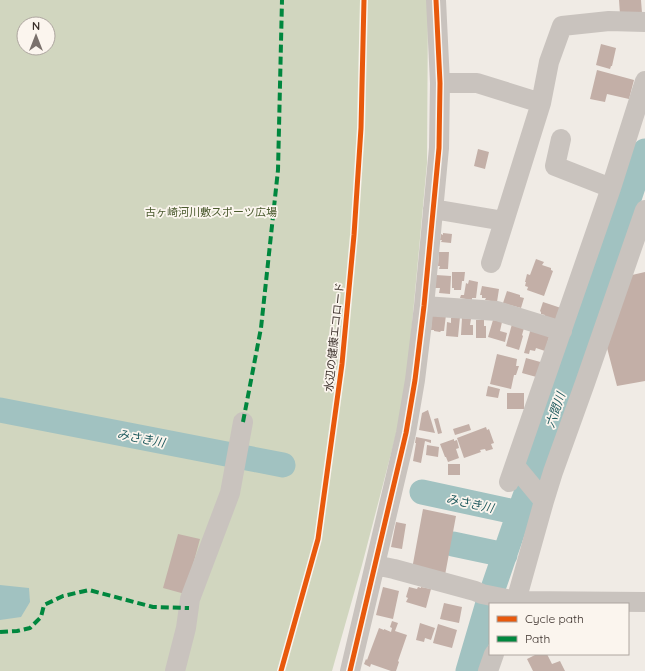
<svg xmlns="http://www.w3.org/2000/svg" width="645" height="671" font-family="Quicksand,'Noto Sans JP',sans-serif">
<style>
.green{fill:#d1d6bf;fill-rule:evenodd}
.water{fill:#a1c2c1}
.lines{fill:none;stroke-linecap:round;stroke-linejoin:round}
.river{stroke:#a1c2c1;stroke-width:25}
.building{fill:#c3afa7}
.minor{stroke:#c9c3be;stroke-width:20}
.quiet{stroke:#00873e;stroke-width:4;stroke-dasharray:8 4;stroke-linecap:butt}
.cycleway-casing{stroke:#fbf5ee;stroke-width:8}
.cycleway{stroke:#e8590c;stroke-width:5}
.labels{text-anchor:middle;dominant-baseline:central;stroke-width:3.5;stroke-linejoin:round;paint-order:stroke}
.park-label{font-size:11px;fill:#4a5a2e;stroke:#fbf5ee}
.street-label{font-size:11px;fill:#3b302b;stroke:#fbf5ee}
.water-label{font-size:12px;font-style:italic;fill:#1f5a5e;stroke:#fbf5ee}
</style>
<rect width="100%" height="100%" fill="#f0ebe5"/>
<path class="green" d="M 0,0 L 428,0 L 427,163 L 405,400 L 362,565 L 332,671 L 0,671 ZM 24,24 L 48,24 L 48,48 L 24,48 Z"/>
<path class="water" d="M 0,585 L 29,588 L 30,602 L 21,617 L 0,620 Z"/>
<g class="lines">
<path class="river" d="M 0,410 L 283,465
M 422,492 L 519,513
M 453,544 L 505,555
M 468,671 L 488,603 L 519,513 L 590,315 L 645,151"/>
</g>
<path class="building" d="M 619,0 L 641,0 L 642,13 L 620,14 Z
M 601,44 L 616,48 L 612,66 L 611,66 L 610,69 L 596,65 Z
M 597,70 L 634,80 L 629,99 L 607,94 L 605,102 L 590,99 Z
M 478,149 L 489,152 L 485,169 L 474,166 Z
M 443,233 L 452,234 L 451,243 L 441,242 L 442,240 L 440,240 L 441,234 L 443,235 Z
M 439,252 L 449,252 L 448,269 L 439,269 L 440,266 L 438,266 Z
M 536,259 L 544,262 L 542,265 L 551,268 L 551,270 L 553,271 L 544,296 L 527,290 L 528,287 L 525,286 L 526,282 L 525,282 L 527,274 L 530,275 Z
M 452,272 L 465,272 L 464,281 L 462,281 L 461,290 L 454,290 L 454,288 L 452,288 Z
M 645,272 L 645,381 L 617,386 L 606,344 L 632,275 Z
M 436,275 L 451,276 L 450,294 L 439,293 L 440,288 L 435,288 Z
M 469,280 L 478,282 L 476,298 L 472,298 L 472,300 L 460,298 L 461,295 L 464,295 L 466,283 L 468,284 Z
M 482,286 L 499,289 L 497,302 L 485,300 L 486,298 L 482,298 L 482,295 L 480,295 Z
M 507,291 L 520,295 L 520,297 L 524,298 L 521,308 L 503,303 Z
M 543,302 L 561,308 L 556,322 L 544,317 L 545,315 L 541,314 L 541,312 L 540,311 Z
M 432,313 L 446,315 L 444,331 L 441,331 L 440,332 L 434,331 L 434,330 L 431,330 Z
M 453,316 L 460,317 L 458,337 L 446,336 L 447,322 L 451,323 L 451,318 L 453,318 Z
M 462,318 L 471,319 L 470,325 L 473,325 L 473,335 L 461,335 Z
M 476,320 L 484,320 L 484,326 L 486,326 L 486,338 L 476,338 Z
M 493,320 L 502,322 L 500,331 L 507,333 L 505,342 L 488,337 Z
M 512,324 L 524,328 L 522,335 L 523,336 L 519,350 L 506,346 Z
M 531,328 L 549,337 L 545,351 L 536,348 L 535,351 L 530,350 L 529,354 L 524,353 Z
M 497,354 L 517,359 L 516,366 L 519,366 L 516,375 L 514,375 L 511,389 L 490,384 Z
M 526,358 L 544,363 L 540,378 L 522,373 Z
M 488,386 L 500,389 L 498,398 L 486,396 Z
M 507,393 L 524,393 L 524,409 L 507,409 Z
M 428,410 L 435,433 L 419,430 L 422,413 Z
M 438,418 L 442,433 L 438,434 L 434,419 Z
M 469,424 L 471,430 L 455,435 L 453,429 Z
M 486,427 L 487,430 L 489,429 L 494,443 L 491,444 L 493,449 L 486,451 L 485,449 L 480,450 L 481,452 L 464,458 L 457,438 Z
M 416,437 L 431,440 L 431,443 L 425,441 L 421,463 L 413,461 L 416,443 L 415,443 Z
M 454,439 L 454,441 L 457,440 L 459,448 L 456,449 L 459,458 L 448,462 L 446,457 L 445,457 L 440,444 Z
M 427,445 L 439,447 L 438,457 L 426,455 Z
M 448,464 L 460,464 L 460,475 L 448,475 Z
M 423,509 L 456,516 L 445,575 L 412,569 Z
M 396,522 L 406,524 L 402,549 L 391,547 Z
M 178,534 L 200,539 L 185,594 L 163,588 Z
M 383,587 L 399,591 L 393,619 L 376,615 Z
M 409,587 L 417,589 L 418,587 L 421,588 L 421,587 L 431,589 L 426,608 L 406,602 L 408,598 L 406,597 Z
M 444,603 L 462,607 L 459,623 L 440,619 Z
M 392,621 L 398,623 L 395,631 L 407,635 L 398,661 L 399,662 L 396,671 L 391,671 L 371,664 L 370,667 L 364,664 L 366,659 L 367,660 L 379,628 L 384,630 L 384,629 L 391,632 L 392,628 L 390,627 Z
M 420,623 L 435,628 L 431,640 L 425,638 L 424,642 L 416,640 Z
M 438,624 L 457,630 L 452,648 L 433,643 Z
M 537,654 L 547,654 L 552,664 L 560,661 L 565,671 L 533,671 L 527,659 Z"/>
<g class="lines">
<path class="minor" d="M 440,83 L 477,83 L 541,103 L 549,62 L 562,26 L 609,21 L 645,22
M 561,139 L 555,166 L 611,188
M 433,209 L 504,221
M 491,263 L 541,103
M 424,306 L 497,311 L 562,331
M 515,466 L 544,501
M 509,482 L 611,188 L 645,81
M 375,565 L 394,569 L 475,591 L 482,594 L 516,601 L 645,602
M 516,601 L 544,501 L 553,472 L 585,383 L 645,210
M 175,671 L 186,628 L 190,599 L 230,493 L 243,422
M 350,671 L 406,433 L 415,380 L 424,306 L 439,148 L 440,83 L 436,0
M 488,671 L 494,654"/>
<path class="quiet" d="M 243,422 L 261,328 L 278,170 L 282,0
M 0,632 L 17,631 L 30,628 L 41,617 L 44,605 L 63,596 L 89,590 L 153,607 L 189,608"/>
<defs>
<path id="cycleway" d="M 281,671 L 318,539 L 342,364 L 354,235 L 361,128 L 364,0
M 350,671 L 406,433 L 415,380 L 424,306 L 439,148 L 440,83 L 436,0"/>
</defs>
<use href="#cycleway" class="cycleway-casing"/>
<use href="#cycleway" class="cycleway"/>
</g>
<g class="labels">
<g class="park-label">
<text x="211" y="212">古ヶ崎河川敷スポーツ広場</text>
</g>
<g class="street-label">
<text transform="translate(334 337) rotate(-84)">水辺の健康エコロード</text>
</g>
<g class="water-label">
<text transform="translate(555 410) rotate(-71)">六間川</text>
<text transform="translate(141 438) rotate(11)">みさき川</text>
<text transform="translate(470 503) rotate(12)">みさき川</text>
</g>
</g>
<rect x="489" y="603" width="140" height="52" fill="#fbf5ee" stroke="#aea6a0"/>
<rect x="497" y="616" width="20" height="6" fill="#e8590c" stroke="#aea6a0"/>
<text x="525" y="623" font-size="12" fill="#3b302b">Cycle path</text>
<rect x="497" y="636" width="20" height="6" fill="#00873e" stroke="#aea6a0"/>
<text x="525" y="643" font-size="12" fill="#3b302b">Path</text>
<g transform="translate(36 36)"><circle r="19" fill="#fbf5ee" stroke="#aea6a0"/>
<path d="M0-3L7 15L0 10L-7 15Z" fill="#7a716c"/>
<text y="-6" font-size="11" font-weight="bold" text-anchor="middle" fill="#3b302b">N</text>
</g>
</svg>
